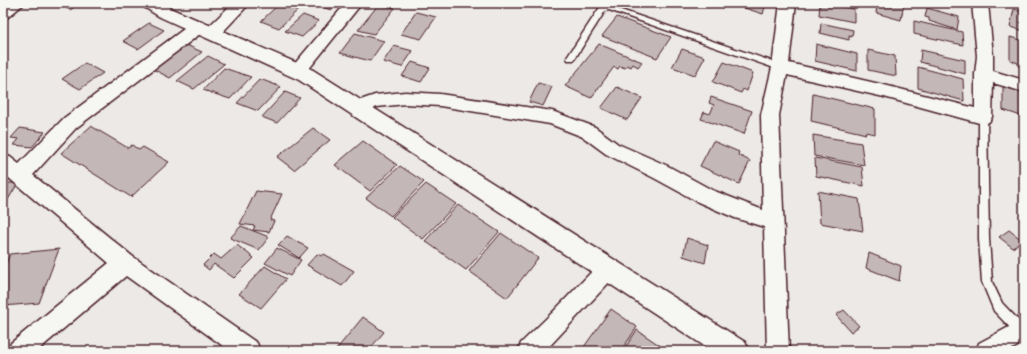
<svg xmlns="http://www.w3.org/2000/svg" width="1027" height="354" font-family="Sriracha,sans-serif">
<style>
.building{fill:#c4b7b7;stroke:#4a1f2b}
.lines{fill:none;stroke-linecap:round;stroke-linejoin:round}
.service-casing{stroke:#4a1f2b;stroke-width:3}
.minor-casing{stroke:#4a1f2b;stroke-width:3}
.tertiary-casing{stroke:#4a1f2b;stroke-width:3}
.service{fill:#f6f6f2;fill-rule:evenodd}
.minor{fill:#f6f6f2;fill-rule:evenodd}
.tertiary{fill:#f6f6f2;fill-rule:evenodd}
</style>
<rect width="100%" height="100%" fill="#ece9e6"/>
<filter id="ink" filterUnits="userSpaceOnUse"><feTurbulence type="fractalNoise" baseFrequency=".025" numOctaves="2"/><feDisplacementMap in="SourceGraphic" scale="8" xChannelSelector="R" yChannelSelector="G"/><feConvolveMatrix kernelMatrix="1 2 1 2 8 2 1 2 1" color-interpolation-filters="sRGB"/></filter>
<g filter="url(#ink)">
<path class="building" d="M 57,3 L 80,3 L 70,10 Z
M 280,3 L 298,10 L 279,28 L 261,21 Z
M 311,3 L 339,3 L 331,10 Z
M 729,3 L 766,3 L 763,14 Z
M 820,3 L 833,5 L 833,3 L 838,3 L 843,4 L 843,7 L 854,9 L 854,22 L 819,15 Z
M 874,3 L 904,3 L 901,20 L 876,13 L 877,6 L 874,5 Z
M 379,4 L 395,8 L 374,34 L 358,30 Z
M 927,8 L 959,17 L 957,30 L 929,21 L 929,18 L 925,17 Z
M 1014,9 L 1024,12 L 1024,31 L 1010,27 Z
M 416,12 L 436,17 L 421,39 L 401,34 Z
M 303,15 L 319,21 L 302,37 L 285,31 Z
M 617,17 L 671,37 L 657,58 L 602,36 Z
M 914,21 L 962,32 L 963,45 L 914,34 Z
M 149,23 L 164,30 L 138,49 L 123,41 Z
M 821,23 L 853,30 L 852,37 L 849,36 L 849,40 L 820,33 Z
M 355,33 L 384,41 L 370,61 L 340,53 Z
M 1010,37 L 1024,41 L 1024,68 L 1018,66 L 1018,63 L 1010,60 Z
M 184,44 L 202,52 L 170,78 L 153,69 Z
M 599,44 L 642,62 L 638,67 L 633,64 L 631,67 L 627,65 L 625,68 L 620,66 L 618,69 L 614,67 L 591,98 L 565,86 Z
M 816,44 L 857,54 L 857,71 L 815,61 Z
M 394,46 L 413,51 L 402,67 L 383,62 Z
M 682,49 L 705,57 L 695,75 L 672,67 Z
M 868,50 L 895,56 L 896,76 L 868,70 Z
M 921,50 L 965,60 L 965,74 L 920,62 Z
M 208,56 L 224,64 L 194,89 L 177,81 Z
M 412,62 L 430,68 L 421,82 L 402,76 Z
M 724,62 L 753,73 L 747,91 L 743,89 L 741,93 L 713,82 Z
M 85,63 L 103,73 L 80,89 L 62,79 Z
M 918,67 L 963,79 L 964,101 L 918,88 Z
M 224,68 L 251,77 L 230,99 L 203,90 Z
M 260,79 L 281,87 L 258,111 L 237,103 Z
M 538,83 L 552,87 L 543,106 L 529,102 Z
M 1003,85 L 1024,91 L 1024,117 L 1003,110 Z
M 617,87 L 642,98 L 627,120 L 601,108 Z
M 285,92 L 300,98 L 277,123 L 262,117 Z
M 813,94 L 875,109 L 875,134 L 865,132 L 866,134 L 811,121 Z
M 711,97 L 752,111 L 744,134 L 701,119 L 704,112 L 710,114 L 714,105 L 709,103 Z
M 91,126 L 128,148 L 132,145 L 139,150 L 143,147 L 169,162 L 131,197 L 61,153 Z
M 20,128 L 45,132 L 32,147 L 14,145 L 19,139 L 11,138 Z
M 313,128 L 330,140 L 294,170 L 277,157 Z
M 813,135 L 861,143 L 864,165 L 814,156 Z
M 363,141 L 397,165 L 370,191 L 335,165 Z
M 713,141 L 739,152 L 738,155 L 750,161 L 739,184 L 700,166 Z
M 815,158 L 862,167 L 864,186 L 816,176 Z
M 400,166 L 424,182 L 391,216 L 366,198 Z
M 3,183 L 18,183 L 3,208 Z
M 426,184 L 456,204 L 423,239 L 392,217 Z
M 256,191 L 282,194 L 270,220 L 274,221 L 269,232 L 253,230 L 255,226 L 240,224 Z
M 818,191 L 859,199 L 863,231 L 820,223 Z
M 458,205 L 499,232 L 466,270 L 425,241 Z
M 241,226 L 269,237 L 259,250 L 230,238 Z
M 1009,230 L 1022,240 L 1013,248 L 999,237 Z
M 501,233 L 538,258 L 507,298 L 469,271 Z
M 287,236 L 308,248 L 299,258 L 278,245 Z
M 687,238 L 708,245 L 705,263 L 683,256 Z
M 237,245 L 254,258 L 234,278 L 214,264 L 209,270 L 203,265 L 214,254 L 221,259 Z
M 277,248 L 301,260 L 290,276 L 265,263 Z
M 59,249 L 39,303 L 3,306 L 3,270 L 10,254 Z
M 869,253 L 901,266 L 899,281 L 866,268 Z
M 317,254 L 322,256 L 324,254 L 354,271 L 342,286 L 307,265 Z
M 265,266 L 286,279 L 261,308 L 239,294 Z
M 611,309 L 637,327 L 621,351 L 581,351 Z
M 844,310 L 859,326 L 851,332 L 836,315 Z
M 363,317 L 384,332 L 368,351 L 335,351 Z
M 637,330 L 668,351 L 623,351 Z"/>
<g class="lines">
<defs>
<path id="service" d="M 609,6 L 783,65 L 784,67 L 783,69 L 777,69 L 609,10 L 605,11 L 574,60 L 568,60 L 567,58 L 568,56 L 600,7 Z
M 983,114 L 987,117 L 989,239 L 992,282 L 1002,303 L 1024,326 L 1024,335 L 1021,336 L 1017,335 L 994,311 L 982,282 L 979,239 L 979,117 Z"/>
<path id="minor" d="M 7,3 L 25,3 L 8,17 L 3,18 L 3,6 Z
M 233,3 L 250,3 L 218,37 L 212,38 L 206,37 L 204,33 L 206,29 Z
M 346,3 L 362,3 L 304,75 L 298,77 L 292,75 L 290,71 L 292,67 Z
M 780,3 L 796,3 L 789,63 L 884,85 L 975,108 L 975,74 L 977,56 L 972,3 L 988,3 L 993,56 L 993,71 L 1024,80 L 1024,92 L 993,83 L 992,117 L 989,122 L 983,124 L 884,97 L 787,75 L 779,115 L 789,351 L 767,351 L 764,227 L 735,218 L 698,202 L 654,178 L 606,154 L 583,137 L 550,124 L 440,106 L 405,104 L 377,107 L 358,115 L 352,113 L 349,108 L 352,103 L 375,95 L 405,92 L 440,94 L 552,111 L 595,127 L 618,144 L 668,166 L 712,190 L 763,210 L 761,115 L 772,67 Z
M 198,22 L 204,23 L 206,27 L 204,31 L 76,128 L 33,175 L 132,256 L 257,343 L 260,351 L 230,351 L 126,276 L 37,351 L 8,351 L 11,343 L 109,263 L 3,173 L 3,154 L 10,157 L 19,164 L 64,118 L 192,23 Z
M 608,259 L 615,262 L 619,269 L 615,276 L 545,351 L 518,351 L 521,343 L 553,312 L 601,262 Z
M 1024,319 L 1024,342 L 1009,351 L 976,351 L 979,343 Z"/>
<path id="tertiary" d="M 141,3 L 163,3 L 172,9 L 313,70 L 745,342 L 749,351 L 712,351 L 299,80 L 160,17 L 144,7 Z"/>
</defs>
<use href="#service" class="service-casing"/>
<use href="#minor" class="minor-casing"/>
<use href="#tertiary" class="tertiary-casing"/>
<use href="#service" class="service"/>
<use href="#minor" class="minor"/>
<use href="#tertiary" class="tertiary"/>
</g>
</g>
<rect width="1027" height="354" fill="none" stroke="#f6f6f2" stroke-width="16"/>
<rect x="8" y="8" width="1011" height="338" fill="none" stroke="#4a1f2b" stroke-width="1.5" filter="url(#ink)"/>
</svg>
